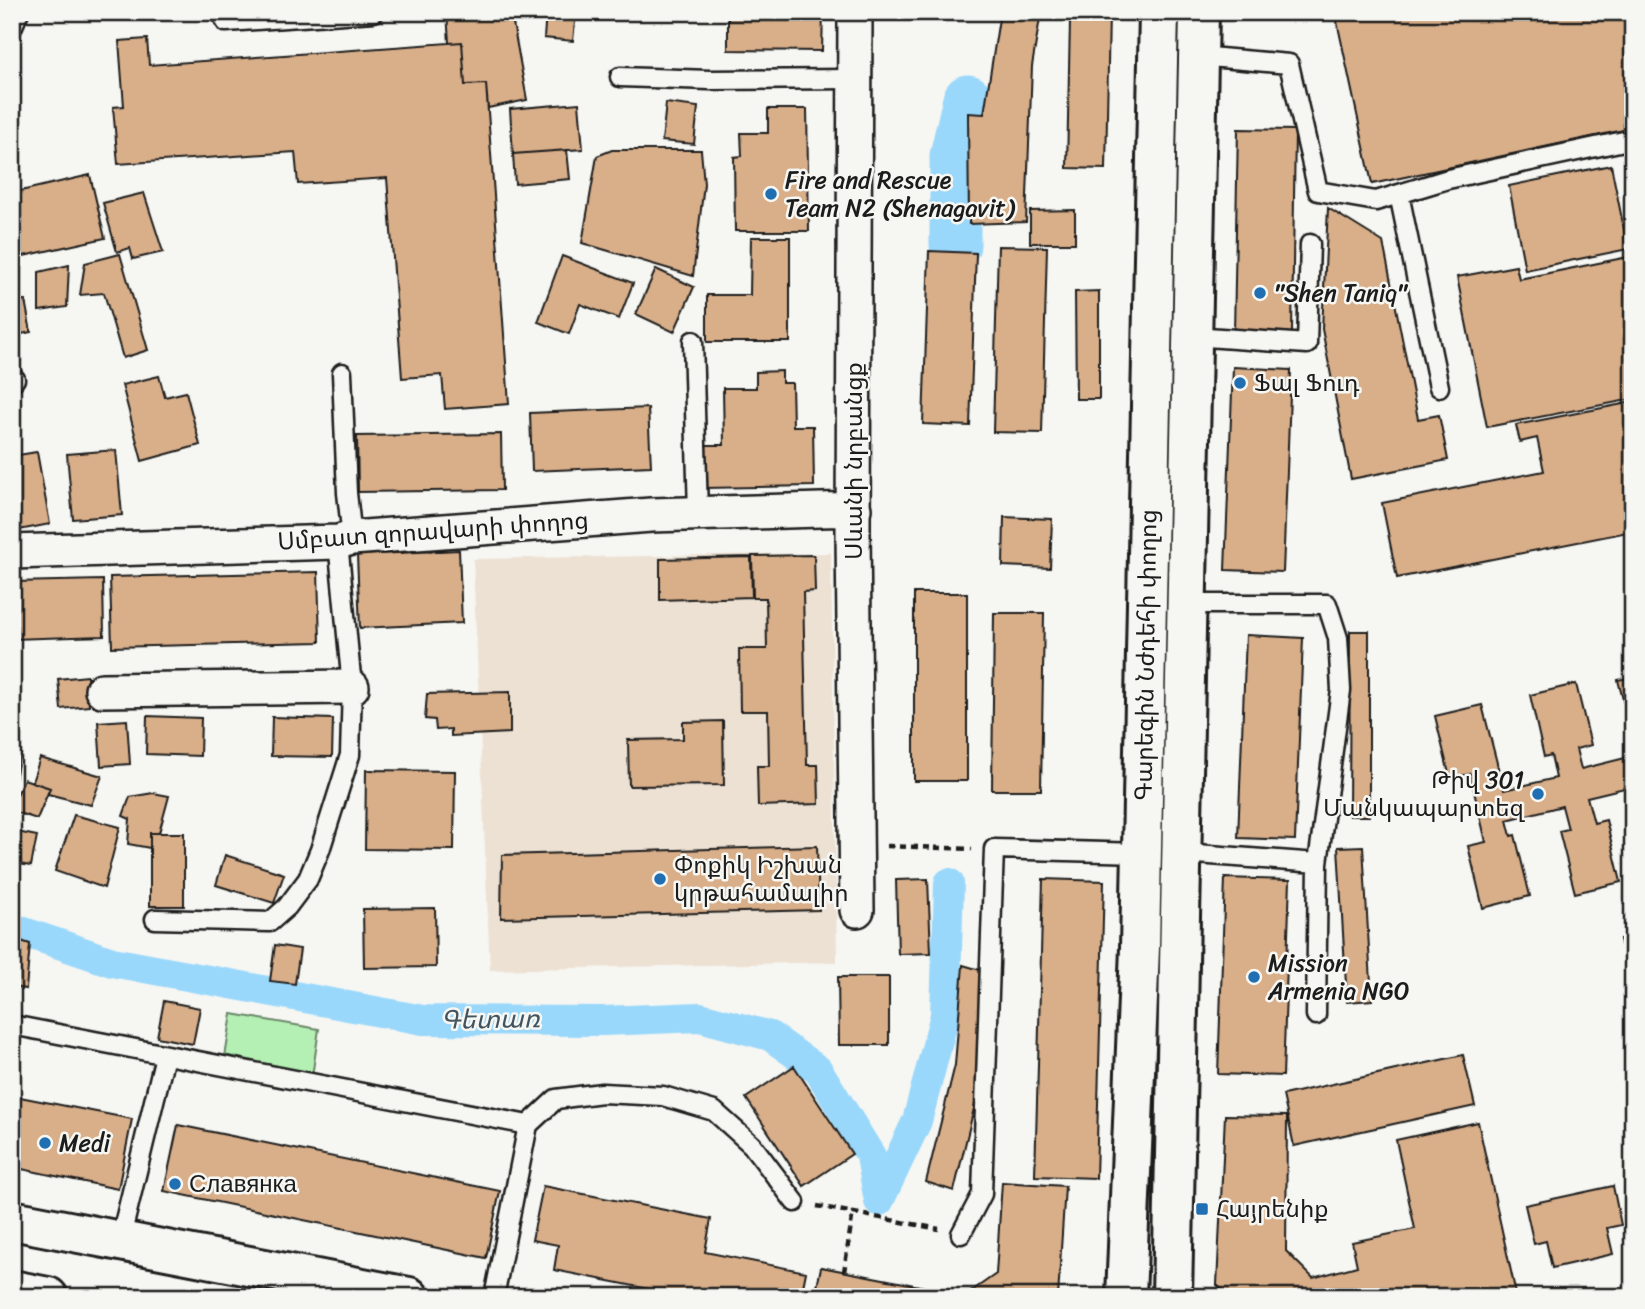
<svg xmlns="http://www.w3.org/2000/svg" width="1645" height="1309" font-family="Sriracha,'Noto Sans Armenian',sans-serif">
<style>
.built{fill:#ede1d3}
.green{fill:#b4efb4;stroke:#688668;stroke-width:2}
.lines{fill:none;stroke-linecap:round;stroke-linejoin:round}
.canal{stroke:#9ad8fb;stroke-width:30}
.river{stroke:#9ad8fb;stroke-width:51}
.building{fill:#d9af8a;stroke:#1c1c1c;stroke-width:2}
.service-casing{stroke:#1c1c1c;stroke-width:23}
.minor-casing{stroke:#1c1c1c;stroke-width:38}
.primary-casing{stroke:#1c1c1c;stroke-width:44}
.path{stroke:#1c1c1c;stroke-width:4.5;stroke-dasharray:7 5;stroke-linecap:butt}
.service{stroke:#f6f6f2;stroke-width:18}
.minor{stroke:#f6f6f2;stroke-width:33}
.primary{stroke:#f6f6f2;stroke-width:38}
.poi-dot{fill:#1f6fb2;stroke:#f6f6f2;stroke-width:2.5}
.labels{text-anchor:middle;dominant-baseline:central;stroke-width:5;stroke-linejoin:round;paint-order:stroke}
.poi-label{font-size:24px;fill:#1c1c1c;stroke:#f6f6f2;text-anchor:start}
.street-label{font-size:24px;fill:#1c1c1c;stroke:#f6f6f2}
.water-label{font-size:26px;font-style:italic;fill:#42545f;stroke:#f6f6f2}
</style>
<rect width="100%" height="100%" fill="#f6f6f2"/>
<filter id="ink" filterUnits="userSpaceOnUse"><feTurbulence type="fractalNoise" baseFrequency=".0143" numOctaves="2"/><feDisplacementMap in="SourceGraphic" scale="14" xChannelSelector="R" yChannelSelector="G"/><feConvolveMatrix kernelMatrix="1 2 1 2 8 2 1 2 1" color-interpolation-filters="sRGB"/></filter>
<g filter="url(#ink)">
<path class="built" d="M 831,553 L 837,962 L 490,970 L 473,559 Z"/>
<path class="green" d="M 232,1014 L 319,1029 L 312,1077 L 224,1063 Z"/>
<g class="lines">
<path class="canal" d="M 12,928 L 112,962 L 423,1020 L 603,1021 L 700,1017 L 770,1036 L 818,1070 L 871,1156 L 879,1201
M 879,1201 L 917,1121 L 945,1015 L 949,883"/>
<path class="river" d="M 955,245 L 955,156 L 968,100"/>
</g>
<path class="building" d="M 447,12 L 511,12 L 527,100 L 488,108 L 486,84 L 465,85 L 462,42 L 449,43 Z
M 546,12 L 576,12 L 573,41 L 544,38 Z
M 728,12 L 823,12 L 822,51 L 728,50 Z
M 1000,12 L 1041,12 L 1032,66 L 1026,222 L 969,224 L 968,113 L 984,114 Z
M 1077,12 L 1109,12 L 1106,169 L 1067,168 L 1070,20 L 1077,20 Z
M 1335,12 L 1633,12 L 1633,128 L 1372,184 Z
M 147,39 L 149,65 L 462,42 L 465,85 L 486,84 L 509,404 L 445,409 L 442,375 L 402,378 L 387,178 L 298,184 L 295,152 L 118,164 L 113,107 L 124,106 L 119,41 Z
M 579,103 L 583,149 L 513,154 L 510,109 Z
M 666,103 L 698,107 L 694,144 L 662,141 Z
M 768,109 L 807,109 L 809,231 L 735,231 L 734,157 L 742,156 L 741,133 L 768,133 Z
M 1238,129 L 1295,130 L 1292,333 L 1234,332 Z
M 567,150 L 570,179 L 515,184 L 513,154 Z
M 612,150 L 701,150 L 704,184 L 693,276 L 582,243 L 597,156 Z
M 1611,165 L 1628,249 L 1525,270 L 1509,186 Z
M 90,175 L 105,238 L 19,257 L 12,230 L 12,193 Z
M 144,193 L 163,252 L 133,259 L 130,248 L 117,252 L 103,203 Z
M 1328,208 L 1383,242 L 1418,419 L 1439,415 L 1448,460 L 1351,479 L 1322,329 Z
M 1075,210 L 1075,243 L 1030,243 L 1030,211 Z
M 751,237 L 790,237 L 790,342 L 707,342 L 707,295 L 750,295 Z
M 998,246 L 1047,247 L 1042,433 L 993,432 Z
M 929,251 L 976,253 L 970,426 L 923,424 Z
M 120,254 L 148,350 L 123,358 L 104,293 L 80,295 L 85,263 Z
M 562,256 L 633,283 L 619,319 L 580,304 L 569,334 L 538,322 Z
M 1633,256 L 1633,399 L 1487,427 L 1457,277 L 1516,266 L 1519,279 Z
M 69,265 L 67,307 L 39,311 L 39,272 Z
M 656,269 L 694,287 L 674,332 L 636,314 Z
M 1099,291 L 1099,399 L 1076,399 L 1075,292 Z
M 25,300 L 31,332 L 12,336 L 12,302 Z
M 1233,367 L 1291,370 L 1283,572 L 1225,570 Z
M 782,371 L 782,383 L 792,383 L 793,426 L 813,426 L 814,486 L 704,488 L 703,445 L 724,445 L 723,388 L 756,388 L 756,372 Z
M 159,376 L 165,397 L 186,392 L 200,445 L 142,461 L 122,385 Z
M 1633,402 L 1633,531 L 1397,578 L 1382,503 L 1544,471 L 1537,438 L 1520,442 L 1516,425 Z
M 648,408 L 651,466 L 532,471 L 530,413 Z
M 501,434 L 502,490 L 358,492 L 357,436 Z
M 116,450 L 122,515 L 73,519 L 67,454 Z
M 37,452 L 50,524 L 14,531 L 12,456 Z
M 1004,517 L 1052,519 L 1050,568 L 1003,566 Z
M 459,550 L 462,623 L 360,628 L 357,555 Z
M 814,555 L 815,591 L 803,592 L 807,765 L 818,765 L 819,804 L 758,806 L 757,766 L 769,766 L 768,711 L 740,711 L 739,649 L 767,649 L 766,598 L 753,598 L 752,556 Z
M 751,557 L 752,597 L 660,600 L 660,559 Z
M 318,572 L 320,642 L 112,647 L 110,577 Z
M 103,580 L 104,636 L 12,639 L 12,582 Z
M 914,593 L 967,593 L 967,781 L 914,781 Z
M 994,613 L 1044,613 L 1041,790 L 992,790 Z
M 1350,631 L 1369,631 L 1369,816 L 1349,816 Z
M 1246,635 L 1303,638 L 1295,840 L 1238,838 Z
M 87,676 L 89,706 L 61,709 L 58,679 Z
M 1633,677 L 1633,739 L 1618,680 Z
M 1576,684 L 1591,745 L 1576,749 L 1581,769 L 1633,756 L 1633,786 L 1587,797 L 1594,823 L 1606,820 L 1621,882 L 1575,893 L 1559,831 L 1568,829 L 1562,806 L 1507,820 L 1511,836 L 1515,835 L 1530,896 L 1483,908 L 1468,846 L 1486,842 L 1470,774 L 1450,778 L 1435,716 L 1482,705 L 1504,790 L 1556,778 L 1551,755 L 1544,757 L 1530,695 Z
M 510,692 L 510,733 L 451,736 L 451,729 L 436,730 L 435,720 L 425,719 L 427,694 Z
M 147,716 L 201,718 L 200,756 L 146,754 Z
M 272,717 L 333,719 L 332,757 L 271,756 Z
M 127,720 L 130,764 L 101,766 L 98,722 Z
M 723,721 L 724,785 L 629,786 L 628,740 L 683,739 L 683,722 Z
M 12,751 L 20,752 L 15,780 L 12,780 Z
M 40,758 L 102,776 L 91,805 L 48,794 L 50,788 L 32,782 Z
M 366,770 L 455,771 L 454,850 L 365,849 Z
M 24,779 L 50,788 L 37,819 L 12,811 L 12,806 Z
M 153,793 L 169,796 L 159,833 L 150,833 L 150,848 L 128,844 L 130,819 L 123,816 L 130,797 Z
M 74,815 L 120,827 L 104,888 L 55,871 Z
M 12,831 L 37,836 L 31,866 L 12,863 Z
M 150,833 L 184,833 L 184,906 L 150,906 Z
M 817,846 L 819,910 L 501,918 L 502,855 Z
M 1363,846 L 1372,1000 L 1347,1002 L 1338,847 Z
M 225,855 L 284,874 L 274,903 L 216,885 Z
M 1225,878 L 1290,880 L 1283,1076 L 1218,1074 Z
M 928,879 L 931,953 L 898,954 L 896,880 Z
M 1043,879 L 1104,881 L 1096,1178 L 1035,1176 Z
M 435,908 L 436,967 L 364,968 L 363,909 Z
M 1633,936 L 1633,966 L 1627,967 L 1620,939 Z
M 12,938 L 30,944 L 26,989 L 12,987 Z
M 275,945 L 300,949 L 295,984 L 270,981 Z
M 963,965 L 987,972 L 983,1071 L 954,1191 L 926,1182 L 955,1065 Z
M 838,977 L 889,977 L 889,1045 L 839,1045 Z
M 164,1001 L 200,1008 L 193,1044 L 157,1037 Z
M 1463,1055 L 1475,1106 L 1294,1146 L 1283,1095 Z
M 794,1066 L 852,1154 L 804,1186 L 746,1098 Z
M 12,1095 L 20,1097 L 12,1132 Z
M 20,1097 L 132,1119 L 118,1189 L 12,1167 L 12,1132 Z
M 1225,1115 L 1287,1116 L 1286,1251 L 1313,1278 L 1357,1266 L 1352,1242 L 1415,1229 L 1396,1140 L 1478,1122 L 1516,1294 L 1504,1297 L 1230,1297 L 1217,1285 Z
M 178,1125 L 500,1191 L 486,1258 L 164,1191 Z
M 1002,1182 L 1065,1186 L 1058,1297 L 815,1297 L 821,1267 L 966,1295 L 996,1274 Z
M 543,1186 L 711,1219 L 705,1252 L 806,1272 L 801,1297 L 663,1297 L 664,1292 L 554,1270 L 558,1245 L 532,1240 Z
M 1613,1186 L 1621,1225 L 1607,1228 L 1613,1254 L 1552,1268 L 1546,1241 L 1534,1244 L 1525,1205 Z"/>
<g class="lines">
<defs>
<path id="service" d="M 221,12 L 226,22 L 374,12
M 12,28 L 19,12
M 1198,56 L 1289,64 L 1318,191 L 1376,201 L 1448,179 L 1633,139
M 620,77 L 710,80 L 853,79
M 1399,194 L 1439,387
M 1192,336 L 1307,344 L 1310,244
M 693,341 L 698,513
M 342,373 L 347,493 L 352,538
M 12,382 L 15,379
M 1187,604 L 1327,604 L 1338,638 L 1341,690 L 1318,863 L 1316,1015
M 1183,853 L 1318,863
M 155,919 L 270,922 L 287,907 L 308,879 L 320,850 L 350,755 L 352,687 L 338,542
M 12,1025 L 528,1125
M 961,1234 L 982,1194 L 994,849 L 1142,853
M 120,1241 L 165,1056
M 494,1297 L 528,1125 L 556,1099 L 602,1093 L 663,1096 L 714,1111 L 752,1145 L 795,1202"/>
<path id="minor" d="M 855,12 L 853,532 L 857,910
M 12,552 L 338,542 L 352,538 L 651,515 L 854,509
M 102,690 L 352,687"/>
<path id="primary" d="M 12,1220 L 409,1297
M 12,1290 L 48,1297
M 1126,1297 L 1140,948 L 1159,12
M 1172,1297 L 1199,12"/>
</defs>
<use href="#service" class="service-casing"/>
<use href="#minor" class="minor-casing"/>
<use href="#primary" class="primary-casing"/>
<path class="path" d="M 887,846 L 972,849
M 817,1206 L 939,1229
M 844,1272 L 853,1211"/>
<use href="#service" class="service"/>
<use href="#minor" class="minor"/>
<use href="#primary" class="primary"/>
</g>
</g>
<g class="poi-dot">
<circle cx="771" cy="194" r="7"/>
<circle cx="1260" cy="293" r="7"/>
<circle cx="1240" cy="383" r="7"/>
<circle cx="1538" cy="794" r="7"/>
<circle cx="660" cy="879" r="7"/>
<circle cx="1254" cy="977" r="7"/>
<circle cx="45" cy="1143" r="7"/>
<circle cx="175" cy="1184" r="7"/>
<rect x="1195" y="1202" width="14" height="14" rx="3.5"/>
</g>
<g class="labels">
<g class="poi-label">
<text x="785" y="180">Fire and Rescue<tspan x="785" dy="28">Team N2 (Shenagavit)</tspan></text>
<text x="1274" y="293">"Shen Taniq"</text>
<text x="1254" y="383">Ֆալ Ֆուդ</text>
<text x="1524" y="780" text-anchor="end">Թիվ 301<tspan x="1524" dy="28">Մանկապարտեզ</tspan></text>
<text x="674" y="865">Փոքիկ Իշխան<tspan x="674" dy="28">կրթահամալիր</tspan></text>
<text x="1268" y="963">Mission<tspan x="1268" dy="28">Armenia NGO</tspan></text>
<text x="59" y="1143">Medi</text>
<text x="189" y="1184">Славянка</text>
<text x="1216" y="1209">Հայրենիք</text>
</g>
<g class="street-label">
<text transform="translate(854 461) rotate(-90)">Սևանի նրբանցք</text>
<text transform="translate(433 531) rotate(-4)">Սմբատ զորավարի փողոց</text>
<text transform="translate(1146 655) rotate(-89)">Գարեգին Նժդեհի փողոց</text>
</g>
<g class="water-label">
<text transform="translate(490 1019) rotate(-1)">Գետառ</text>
</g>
</g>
<rect width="1645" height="1309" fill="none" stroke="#f6f6f2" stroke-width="42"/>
<rect x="21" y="21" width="1603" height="1267" fill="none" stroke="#1c1c1c" stroke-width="2.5" filter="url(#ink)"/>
</svg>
